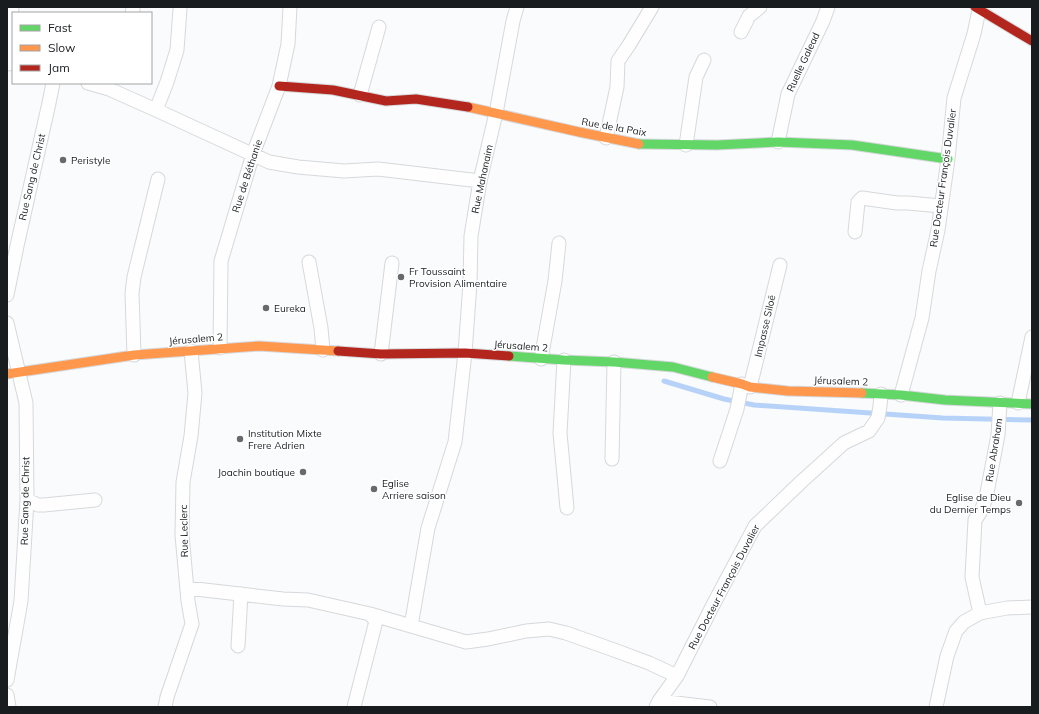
<svg xmlns="http://www.w3.org/2000/svg" width="1039" height="714" font-family="Mulish,sans-serif">
<style>
.lines{fill:none;stroke-linecap:round;stroke-linejoin:round}
.stream{stroke:#b7d2f9;stroke-width:5}
.street-casing{stroke:#d6d8db;stroke-width:15}
.fast-casing{stroke:#d6d8db;stroke-width:11}
.slow-casing{stroke:#d6d8db;stroke-width:11}
.jam-casing{stroke:#d6d8db;stroke-width:11}
.street{stroke:#fefeff;stroke-width:13}
.fast{stroke:#63d668;stroke-width:9}
.slow{stroke:#ff974d;stroke-width:9}
.jam{stroke:#b3261e;stroke-width:9}
.poi-dot{fill:#676a6d;stroke:#fff;stroke-width:1.5}
.labels{text-anchor:middle;dominant-baseline:central;stroke-width:3;stroke-linejoin:round;paint-order:stroke}
.street-label{font-size:10px;fill:#191c1f;stroke:#fff}
.poi-label{font-size:10px;fill:#191c1f;stroke:#fff;text-anchor:start}
</style>
<rect width="100%" height="100%" fill="#f9fbfd"/>
<g class="lines">
<path class="stream" d="M 664,381 L 724,399 L 754,405 L 943,418 L 1032,420"/>
<defs>
<path id="street" d="M 132,13 L 133,9
M 741,32 L 749,16 L 760,7
M 9,64 L 12,7
M 88,83 L 109,89 L 156,110 L 269,162 L 298,167 L 344,171 L 378,169 L 480,181
M 360,95 L 379,27
M 156,110 L 167,82 L 177,50 L 180,9
M 606,138 L 617,87 L 618,61 L 629,45 L 652,7
M 778,142 L 788,94 L 823,21 L 828,7
M 686,145 L 696,77 L 704,60
M 855,232 L 858,202 L 862,198 L 897,203 L 908,203 L 941,206
M 309,262 L 321,328 L 323,350
M 7,295 L 17,246 L 49,103 L 53,83
M 7,323 L 26,403 L 27,500 L 21,601 L 7,680
M 220,348 L 221,261 L 253,154 L 279,86 L 288,44 L 290,7
M 381,354 L 392,263
M 134,355 L 132,293 L 134,277 L 158,179
M 541,359 L 555,281 L 559,243
M 564,360 L 560,433 L 567,508
M 750,387 L 780,265
M 901,395 L 922,318 L 929,271 L 938,230 L 948,159 L 954,98 L 974,34 L 979,10
M 1018,403 L 1032,337
M 612,459 L 614,362
M 720,461 L 737,409 L 742,384
M 27,500 L 38,505 L 44,505 L 95,500
M 187,588 L 283,599 L 308,600 L 370,614 L 466,642 L 488,639 L 526,631 L 549,629 L 566,633 L 614,650 L 649,663 L 677,676
M 980,613 L 972,577 L 975,520 L 981,511 L 986,498 L 998,435 L 1000,403
M 411,626 L 428,528 L 455,442 L 465,353 L 470,283 L 471,236 L 480,181 L 496,113 L 513,21 L 517,7
M 238,646 L 241,594
M 7,695 L 9,707
M 659,701 L 710,707
M 165,707 L 167,697 L 192,624 L 188,601 L 182,535 L 183,482 L 191,436 L 195,393 L 191,351
M 354,707 L 376,621 L 370,614
M 656,707 L 659,701 L 677,676 L 713,605 L 755,526 L 801,482 L 844,443 L 869,431 L 878,418 L 880,406 L 881,394
M 936,707 L 947,656 L 956,631 L 964,622 L 980,613 L 1007,608 L 1032,607"/>
<path id="fast" d="M 639,144 L 717,145 L 778,142 L 852,145 L 948,159
M 509,356 L 564,360 L 614,362 L 673,367 L 712,377
M 862,393 L 901,395 L 945,400 L 1032,404"/>
<path id="slow" d="M 468,107 L 579,132 L 639,144
M 7,374 L 134,355 L 259,346 L 338,351
M 712,377 L 742,384 L 750,387 L 788,391 L 862,393"/>
<path id="jam" d="M 975,7 L 1032,41
M 279,86 L 333,90 L 386,101 L 416,99 L 468,107
M 338,351 L 381,354 L 465,353 L 509,356"/>
</defs>
<use href="#street" class="street-casing"/>
<use href="#fast" class="fast-casing"/>
<use href="#slow" class="slow-casing"/>
<use href="#jam" class="jam-casing"/>
<use href="#street" class="street"/>
<use href="#fast" class="fast"/>
<use href="#slow" class="slow"/>
<use href="#jam" class="jam"/>
</g>
<g class="poi-dot">
<circle cx="63" cy="160" r="4"/>
<circle cx="401" cy="277" r="4"/>
<circle cx="266" cy="308" r="4"/>
<circle cx="240" cy="439" r="4"/>
<circle cx="303" cy="472" r="4"/>
<circle cx="374" cy="489" r="4"/>
<circle cx="1019" cy="503" r="4"/>
</g>
<g class="labels">
<g class="street-label">
<text transform="translate(803 62) rotate(-65)">Ruelle Galead</text>
<text transform="translate(614 127) rotate(10)">Rue de la Paix</text>
<text transform="translate(247 176) rotate(-72)">Rue de Béthanie</text>
<text transform="translate(32 177) rotate(-77)">Rue Sang de Christ</text>
<text transform="translate(943 178) rotate(-82)">Rue Docteur François Duvalier</text>
<text transform="translate(482 179) rotate(-78)">Rue Mahanaim</text>
<text transform="translate(765 326) rotate(-77)">Impasse Siloë</text>
<text transform="translate(196 339) rotate(-5)">Jérusalem 2</text>
<text transform="translate(521 346) rotate(4)">Jérusalem 2</text>
<text transform="translate(841 381) rotate(2)">Jérusalem 2</text>
<text transform="translate(994 450) rotate(-81)">Rue Abraham</text>
<text transform="translate(25 501) rotate(-89)">Rue Sang de Christ</text>
<text transform="translate(184 531) rotate(-91)">Rue Leclerc</text>
<text transform="translate(724 587) rotate(-62)">Rue Docteur François Duvalier</text>
</g>
<g class="poi-label">
<text x="71" y="160">Peristyle</text>
<text x="409" y="271">Fr Toussaint<tspan x="409" dy="12">Provision Alimentaire</tspan></text>
<text x="274" y="308">Eureka</text>
<text x="248" y="433">Institution Mixte<tspan x="248" dy="12">Frere Adrien</tspan></text>
<text x="295" y="472" text-anchor="end">Joachin boutique</text>
<text x="382" y="483">Eglise<tspan x="382" dy="12">Arriere saison</tspan></text>
<text x="1011" y="497" text-anchor="end">Eglise de Dieu<tspan x="1011" dy="12">du Dernier Temps</tspan></text>
</g>
</g>
<rect width="1039" height="714" fill="none" stroke="#191c1f" stroke-width="16"/>
<rect x="12" y="12" width="140" height="72" fill="#ffffff" stroke="#a3a4a5"/>
<rect x="20" y="25" width="20" height="6" fill="#63d668" stroke="#a3a4a5"/>
<text x="48" y="32" font-size="12" fill="#191c1f">Fast</text>
<rect x="20" y="45" width="20" height="6" fill="#ff974d" stroke="#a3a4a5"/>
<text x="48" y="52" font-size="12" fill="#191c1f">Slow</text>
<rect x="20" y="65" width="20" height="6" fill="#b3261e" stroke="#a3a4a5"/>
<text x="48" y="72" font-size="12" fill="#191c1f">Jam</text>
</svg>
